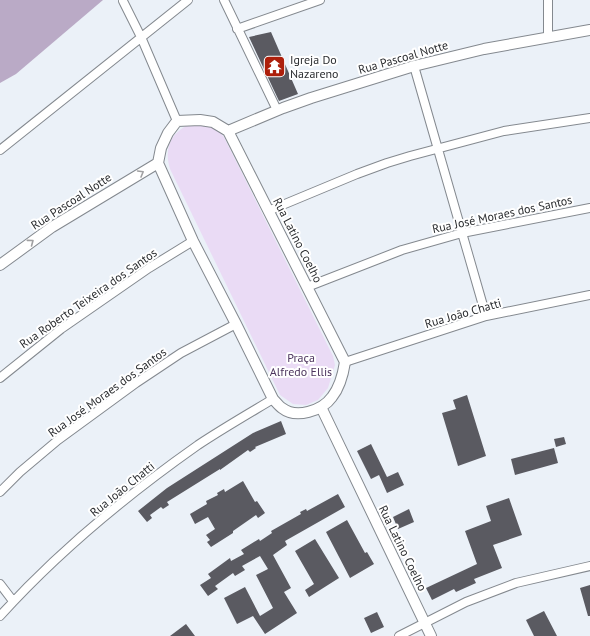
<svg xmlns="http://www.w3.org/2000/svg" width="590" height="636" font-family="'PT Sans',sans-serif">
<style>
.green{fill:#eadbf5}
.forest{fill:#baaac6}
.building{fill:#5a5a61}
.lines{fill:none;stroke-linecap:round;stroke-linejoin:round}
.minor-casing{stroke:#84898f;stroke-width:10}
.tertiary-casing{stroke:#84898f;stroke-width:12}
.minor{stroke:#fff;stroke-width:8}
.tertiary{stroke:#fff;stroke-width:10}
.oneway{stroke:#a0a0a2}
.labels{text-anchor:middle;dominant-baseline:central;stroke-width:4;stroke-linejoin:round;paint-order:stroke}
.street-label{font-size:12px;fill:#2b2d30;stroke:#fff}
.poi-label{font-size:12px;fill:#2b2d30;stroke:#fff;text-anchor:start}
.park-label{font-size:12px;fill:#4d355e;stroke:#fff}
</style>
<rect width="100%" height="100%" fill="#ebf1f8"/>
<path class="green" d="M 194,122 L 216,128 L 224,137 L 333,356 L 335,365 L 328,388 L 318,400 L 306,405 L 293,404 L 280,395 L 170,169 C 163,146 172,131 194,122 Z"/>
<path class="forest" d="M 0,0 L 103,0 L 16,74 L 0,83 Z"/>
<path class="building" d="M 271,32 L 298,94 L 279,101 L 249,37 Z
M 467,395 L 486,456 L 458,466 L 442,413 L 456,409 L 453,400 Z
M 281,421 L 286,434 L 255,447 L 256,448 L 250,452 L 248,450 L 220,470 L 220,469 L 167,502 L 169,505 L 163,509 L 161,507 L 150,515 L 152,518 L 147,522 L 138,511 L 167,488 L 253,433 Z
M 564,437 L 566,444 L 556,447 L 554,439 Z
M 371,444 L 387,477 L 398,472 L 404,485 L 387,493 L 379,475 L 371,479 L 357,451 Z
M 554,448 L 558,463 L 515,475 L 511,459 Z
M 243,481 L 255,502 L 257,501 L 265,513 L 258,518 L 256,515 L 233,531 L 233,533 L 211,547 L 207,542 L 210,540 L 206,535 L 215,529 L 208,517 L 195,524 L 190,514 L 207,504 L 206,501 L 218,495 L 217,493 L 224,489 L 225,492 Z
M 338,494 L 345,507 L 285,541 L 287,545 L 273,555 L 291,588 L 284,592 L 297,613 L 265,634 L 253,616 L 237,624 L 224,598 L 245,587 L 260,616 L 273,608 L 256,575 L 268,569 L 260,556 L 242,566 L 245,570 L 235,576 L 233,573 L 215,586 L 218,589 L 208,596 L 200,585 L 211,578 L 208,574 L 230,558 L 231,561 L 244,554 L 241,550 L 259,539 L 260,541 L 272,533 L 271,531 L 301,514 L 300,512 L 306,509 L 307,511 Z
M 509,498 L 522,535 L 493,545 L 502,568 L 474,579 L 476,583 L 456,592 L 454,589 L 432,600 L 426,588 L 477,564 L 465,531 L 491,521 L 486,506 Z
M 409,509 L 414,522 L 398,529 L 393,517 Z
M 347,520 L 365,553 L 367,552 L 374,564 L 350,578 L 326,532 Z
M 315,539 L 339,578 L 309,597 L 305,590 L 314,584 L 295,551 Z
M 590,585 L 590,616 L 588,616 L 580,588 Z
M 544,611 L 557,636 L 534,636 L 526,620 Z
M 377,612 L 384,627 L 371,633 L 364,618 Z
M 186,624 L 195,636 L 170,636 Z"/>
<g class="lines">
<defs>
<path id="minor" d="M 224,0 L 277,110
M 123,1 L 141,37 L 177,121
M 237,29 L 320,0
M 548,37 L 548,0
M 414,66 L 486,316
M 0,150 L 188,0
M 268,211 L 357,174 L 387,163 L 410,156 L 504,131 L 590,118
M 307,287 L 402,250 L 462,233 L 590,208
M 345,362 L 486,316 L 590,295
M 0,378 L 61,329 L 149,268 L 193,241
M 0,492 L 20,472 L 58,440 L 136,383 L 181,353 L 236,324
M 0,584 L 13,601
M 0,616 C 58,552 127,495 198,445 C 222,429 248,414 273,399
M 399,636 L 466,602 L 516,583 L 590,566"/>
<path id="tertiary" d="M 200,120 L 213,122 L 228,131 L 345,362 C 343,375 340,387 332,397 C 322,411 296,419 282,408 C 279,406 276,402 273,399 L 236,324 L 193,241 L 158,163 L 161,148 L 168,133 L 177,121 Z
M 228,131 L 283,108 L 311,98 L 414,66 L 484,49 L 590,30
M 0,265 L 52,227 L 158,163
M 321,407 L 431,636"/>
</defs>
<use href="#minor" class="minor-casing"/>
<use href="#tertiary" class="tertiary-casing"/>
<use href="#minor" class="minor"/>
<use href="#tertiary" class="tertiary"/>
</g>
<defs><path id="oneway-chevron" d="M-2-3.5L2.5 0L-2 3.5" fill="none" stroke-width="1.6" stroke-linecap="round" stroke-linejoin="round"/></defs>
<g class="oneway">
<use href="#oneway-chevron" transform="translate(141 173) rotate(-30)"/>
<use href="#oneway-chevron" transform="translate(31 242) rotate(-37)"/>
</g>
<defs>
<symbol id="temple-square" viewBox="-11 -11 22 22"><rect x="-9" y="-9" width="18" height="18" rx="4" fill="#ad1f0b" stroke="#fff"/><path d="M0-6L5-2H3V0L6.5 2.5H4V6H1.5V3h-3V6H-4V2.5H-6.5L-3 0V-2H-5Z" fill="#fff"/></symbol>
</defs>
<g fill-rule="evenodd">
<use href="#temple-square" x="262" y="54" width="25" height="25"/>
</g>
<g class="labels">
<g class="street-label">
<text transform="translate(403 57) rotate(-16)">Rua Pascoal Notte</text>
<text transform="translate(71 201) rotate(-33)">Rua Pascoal Notte</text>
<text transform="translate(502 214) rotate(-12)">Rua José Moraes dos Santos</text>
<text transform="translate(298 240) rotate(63)">Rua Latino Coelho</text>
<text transform="translate(88 298) rotate(-35)">Rua Roberto Teixeira dos Santos</text>
<text transform="translate(463 313) rotate(-16)">Rua João Chatti</text>
<text transform="translate(107 392) rotate(-36)">Rua José Moraes dos Santos</text>
<text transform="translate(122 489) rotate(-39)">Rua João Chatti</text>
<text transform="translate(403 548) rotate(64)">Rua Latino Coelho</text>
</g>
<g class="poi-label">
<text x="290" y="59">Igreja Do<tspan x="290" dy="14">Nazareno</tspan></text>
</g>
<g class="park-label">
<text x="301" y="357">Praça<tspan x="301" dy="14">Alfredo Ellis</tspan></text>
</g>
</g>
</svg>
